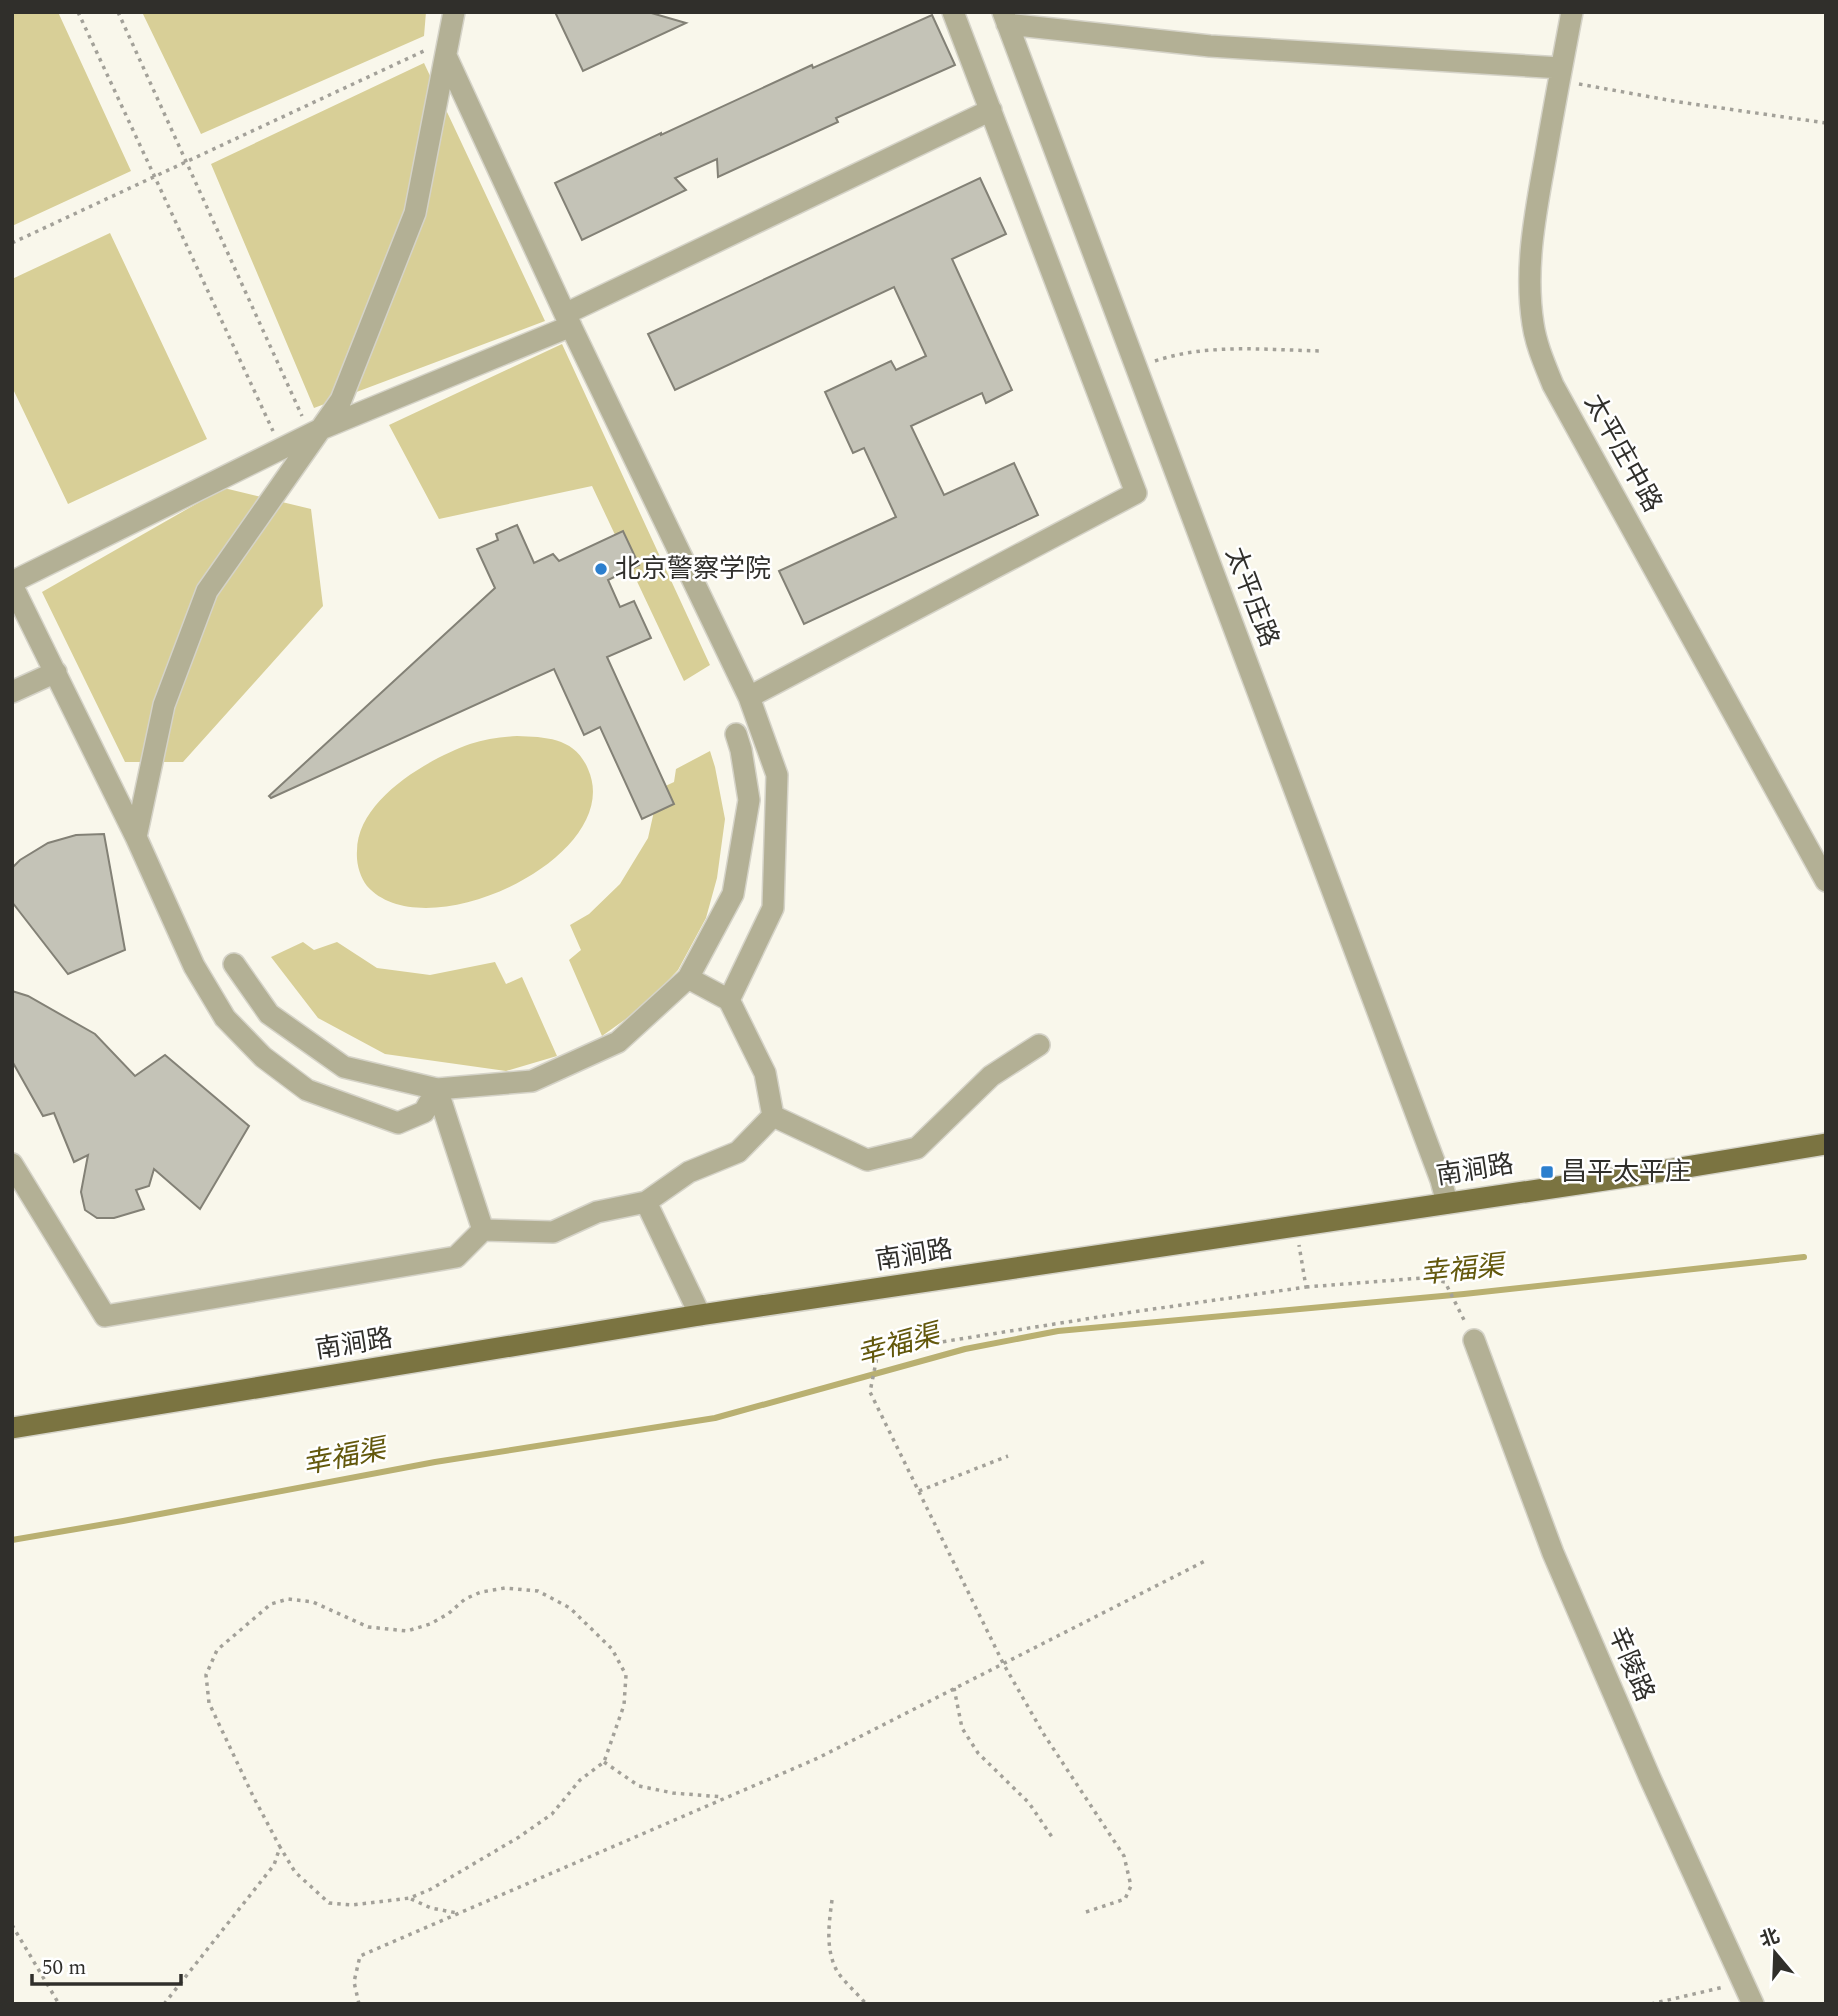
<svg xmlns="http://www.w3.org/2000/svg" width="1838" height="2016" font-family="Spectral,'Noto Sans SC',serif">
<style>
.green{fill:#d8cf97}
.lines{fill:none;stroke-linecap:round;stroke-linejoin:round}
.stream{stroke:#b9b071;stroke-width:6}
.building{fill:#c4c3b7;stroke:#838176;stroke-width:2}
.minor-casing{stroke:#d5d3c8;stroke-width:24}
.major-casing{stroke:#d5d3c8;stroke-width:24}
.path{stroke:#a3a199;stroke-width:3.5;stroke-dasharray:3.5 5;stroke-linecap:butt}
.minor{stroke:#b3b095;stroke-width:21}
.major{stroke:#7b7441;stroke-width:21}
.poi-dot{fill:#2c7fce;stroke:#fff;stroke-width:2.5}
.labels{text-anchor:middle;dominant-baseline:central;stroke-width:5;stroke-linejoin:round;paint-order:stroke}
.street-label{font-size:26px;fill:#302f2b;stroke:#fff}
.poi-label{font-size:26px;fill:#302f2b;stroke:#fff;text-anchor:start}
.water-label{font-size:28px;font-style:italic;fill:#63580c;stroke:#fff}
</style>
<rect width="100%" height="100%" fill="#f9f7eb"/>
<path class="green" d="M 12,12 L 58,12 L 131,171 L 12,226 Z
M 142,12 L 426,12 L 424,36 L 201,134 Z
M 424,63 L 545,321 L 314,408 L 211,164 Z
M 110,233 L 207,439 L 68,504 L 12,387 L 12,279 Z
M 562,344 L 710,665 L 684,681 L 592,486 L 439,519 L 389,425 Z
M 224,488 L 311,509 L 323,606 L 183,762 L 125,762 L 42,592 Z
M 517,736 C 547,737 575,738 588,769 C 627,856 425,952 367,886 C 360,877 356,863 357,851 C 357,800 428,759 470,744 C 485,739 501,737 517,736 Z
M 710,751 L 715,767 L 725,819 L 717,878 L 706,918 L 678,970 L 644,1006 L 602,1036 L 569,960 L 581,950 L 570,925 L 589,914 L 620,884 L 648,838 L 659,789 L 674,782 L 676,769 Z
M 303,942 L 314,950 L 337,942 L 377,968 L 430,975 L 495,962 L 506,984 L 522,977 L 557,1056 L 506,1071 L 385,1054 L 318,1018 L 271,957 Z"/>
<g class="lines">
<path class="stream" d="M 12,1540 L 123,1521 L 435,1462 L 715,1418 L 965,1349 L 1058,1331 L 1464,1294 L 1804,1257"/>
</g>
<path class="building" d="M 555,12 L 648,12 L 686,23 L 583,71 Z
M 932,15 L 955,65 L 836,118 L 838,122 L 718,177 L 717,159 L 675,178 L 686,190 L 582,240 L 555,183 L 661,133 L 661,135 L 812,65 L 813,68 Z
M 980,178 L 1006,234 L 952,259 L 1012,390 L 986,403 L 982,393 L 911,426 L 944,495 L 1014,463 L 1038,515 L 804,624 L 779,571 L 896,517 L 864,448 L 853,453 L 825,392 L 891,361 L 896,370 L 926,356 L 894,287 L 675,390 L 648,334 Z
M 517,525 L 534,563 L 553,554 L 559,561 L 623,531 L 639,565 L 608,580 L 620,607 L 634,601 L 651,638 L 607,657 L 674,804 L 642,819 L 600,727 L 584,735 L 554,669 L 271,798 L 269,796 L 495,588 L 477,549 L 498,540 L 496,534 Z
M 104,834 L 125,950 L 68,974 L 12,902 L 12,868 L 20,860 L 48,843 L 76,835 Z
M 12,991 L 28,996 L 95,1034 L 135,1076 L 165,1055 L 249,1126 L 200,1209 L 154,1169 L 149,1186 L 136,1190 L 144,1209 L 114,1218 L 97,1218 L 85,1210 L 81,1192 L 88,1155 L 74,1162 L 54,1113 L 43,1116 L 12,1061 Z"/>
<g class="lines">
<defs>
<path id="minor" d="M 1003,12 L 1441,1180 L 1447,1203
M 1572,12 C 1563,60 1554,107 1546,154 C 1536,210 1524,267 1533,324 C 1536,345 1545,365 1553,385 L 1826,881
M 1007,24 L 1210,46 L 1561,68
M 446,56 L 565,314 L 749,697 L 777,775 L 773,908 L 729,1000
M 565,314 L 991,110
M 12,582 L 321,429 L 571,326
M 12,585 L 136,837 L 194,966 L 225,1018 L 263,1057 L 307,1090 L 398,1123 L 424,1112 L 437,1089
M 12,692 L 56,672
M 749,697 L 1136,493 L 953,12
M 136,837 L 164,705 L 207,591 L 341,400 L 415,213 L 454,12
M 234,964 L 269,1014 L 344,1067 L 437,1089 L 532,1081 L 618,1042 L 688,978 L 733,894 L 749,800 L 741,750 L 736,734
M 437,1089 L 483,1230 L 553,1232 L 597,1212 L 646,1202 L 689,1172 L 738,1152 L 773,1116 L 765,1073 L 729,1000 L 688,978
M 773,1116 L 867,1160 L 917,1148 L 991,1076 L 1039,1045
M 12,1164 L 105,1316 L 456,1257 L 483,1230
M 646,1202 L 700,1315
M 1474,1340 L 1553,1553 L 1650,1778 L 1753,2004"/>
<path id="major" d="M 12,1428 L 700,1315 L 1638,1175 L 1826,1144"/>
</defs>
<use href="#minor" class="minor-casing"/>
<use href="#major" class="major-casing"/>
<path class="path" d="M 78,12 L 273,431
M 118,12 L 302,416
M 1579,84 L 1679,102 L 1826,123
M 12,243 L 426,50
M 1155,361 C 1208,343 1266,350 1322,351
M 1306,1287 L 1422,1278 L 1445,1282 L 1466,1324
M 919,1491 L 1008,1456
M 954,1688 L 962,1728 L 978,1753 L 1029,1803 L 1052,1837
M 604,1762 L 639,1786 L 673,1793 L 723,1797
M 411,1899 L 431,1908 L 457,1913
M 832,1900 C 829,1923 825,1949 837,1971 C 844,1982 857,1993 866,2004
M 1086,1912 L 1125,1899 L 1131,1886 L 1124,1856 L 1043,1733 L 1003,1663 L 870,1392 L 878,1352 L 1105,1316 L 1306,1287 L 1299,1245
M 12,1925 L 59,2004
M 164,2004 L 274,1865 L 280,1847 L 253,1796 L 209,1703 L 206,1675 L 217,1650 L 271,1604 L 288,1599 L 313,1602 L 368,1627 L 407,1631 L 430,1624 L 448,1614 L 465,1599 L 481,1592 L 505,1588 L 538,1591 L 570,1608 L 612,1649 L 626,1675 L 624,1705 L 604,1762 L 580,1780 L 552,1814 L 519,1837 L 431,1889 L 410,1898 L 352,1905 L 329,1903 L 295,1872 L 280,1847
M 359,2004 L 354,1982 L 360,1956 L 818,1758 L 1205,1561
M 1651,2004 L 1724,1987"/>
<use href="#minor" class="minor"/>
<use href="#major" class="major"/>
</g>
<g class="poi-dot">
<circle cx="601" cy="569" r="7"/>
<rect x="1540" y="1165" width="14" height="14" rx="3.5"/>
</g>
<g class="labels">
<g class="street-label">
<text transform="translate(1623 453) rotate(61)">太平庄中路</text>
<text transform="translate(1252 597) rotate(69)">太平庄路</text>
<text transform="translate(1475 1170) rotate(-9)">南涧路</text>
<text transform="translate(914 1255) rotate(-9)">南涧路</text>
<text transform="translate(354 1344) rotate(-9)">南涧路</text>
<text transform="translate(1631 1664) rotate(67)">辛陵路</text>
</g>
<g class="poi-label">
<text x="615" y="569">北京警察学院</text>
<text x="1561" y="1172">昌平太平庄</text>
</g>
<g class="water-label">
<text transform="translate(1462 1270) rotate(-6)">幸福渠</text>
<text transform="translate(898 1345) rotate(-15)">幸福渠</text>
<text transform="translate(344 1457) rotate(-11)">幸福渠</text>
</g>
</g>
<rect width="1838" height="2016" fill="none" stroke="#302f2b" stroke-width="28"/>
<g transform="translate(1775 1953) rotate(341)" stroke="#ffffff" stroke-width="5" paint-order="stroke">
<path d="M0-5L12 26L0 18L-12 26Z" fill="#302f2b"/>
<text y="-10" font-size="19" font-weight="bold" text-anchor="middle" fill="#302f2b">北</text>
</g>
<path d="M32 1974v10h149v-10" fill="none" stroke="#302f2b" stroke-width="3.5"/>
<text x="42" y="1974" font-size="21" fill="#302f2b" stroke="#ffffff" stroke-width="5" paint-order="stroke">50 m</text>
</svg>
